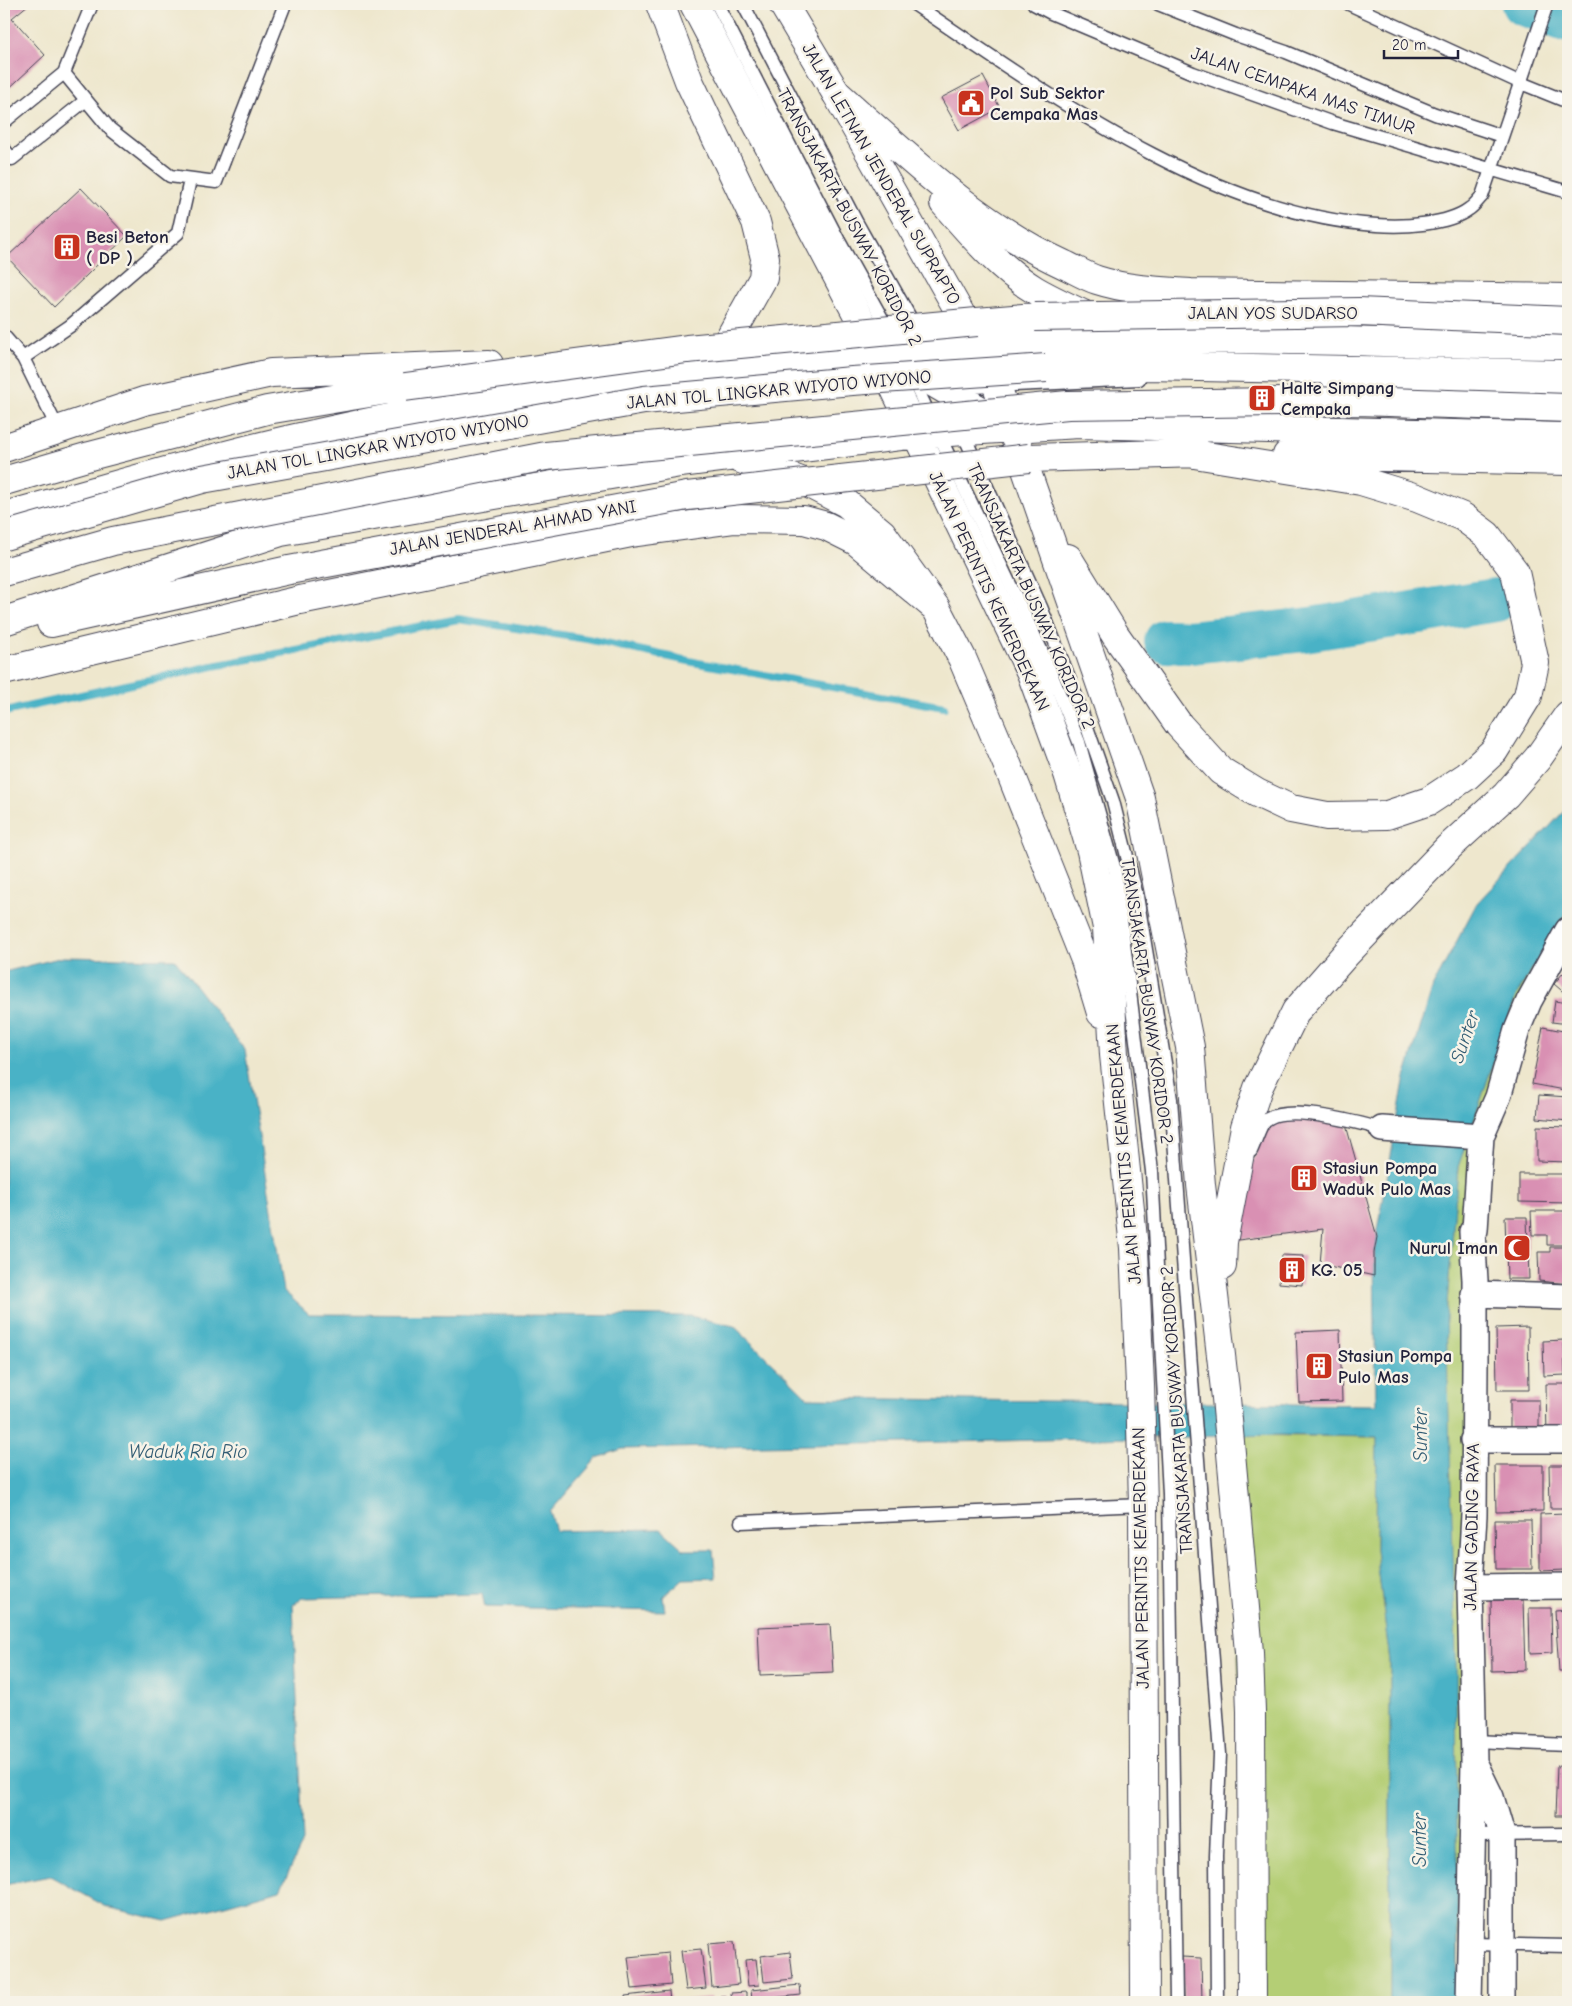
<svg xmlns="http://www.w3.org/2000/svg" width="1572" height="2006" font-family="'Comic Neue',sans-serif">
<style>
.green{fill:#b4ce74;stroke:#6b7858}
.water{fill:#48b2c6;stroke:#356a80}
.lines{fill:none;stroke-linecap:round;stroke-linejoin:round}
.stream{stroke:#48b2c6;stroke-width:8}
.river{stroke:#48b2c6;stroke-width:44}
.building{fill:#d990b3}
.lane-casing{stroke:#414051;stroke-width:15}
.street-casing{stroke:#414051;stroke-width:28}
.primary-casing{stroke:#414051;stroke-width:30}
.highway-casing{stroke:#414051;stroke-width:30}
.lane{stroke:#fff;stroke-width:12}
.street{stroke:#fff;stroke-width:25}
.primary{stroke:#fff;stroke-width:28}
.highway{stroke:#fff;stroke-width:28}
.highway-bridge-casing{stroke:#414051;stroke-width:30;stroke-linecap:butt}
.highway-bridge{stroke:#fff;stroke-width:28}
.labels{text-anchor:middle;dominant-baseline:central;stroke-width:5;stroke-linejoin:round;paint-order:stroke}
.street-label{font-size:18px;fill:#22223b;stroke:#f7f3e8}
.poi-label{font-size:18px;font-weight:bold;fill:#22223b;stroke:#f7f3e8;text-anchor:start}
.water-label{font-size:19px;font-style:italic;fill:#315c73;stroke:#f7f3e8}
</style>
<rect width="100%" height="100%" fill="#f7f3e8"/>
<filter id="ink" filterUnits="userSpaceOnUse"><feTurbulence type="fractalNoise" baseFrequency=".02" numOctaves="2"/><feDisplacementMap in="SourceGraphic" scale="10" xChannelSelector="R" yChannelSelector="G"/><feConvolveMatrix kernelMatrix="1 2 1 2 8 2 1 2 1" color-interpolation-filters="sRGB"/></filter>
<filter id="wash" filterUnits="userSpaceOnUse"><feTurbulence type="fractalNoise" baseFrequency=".0096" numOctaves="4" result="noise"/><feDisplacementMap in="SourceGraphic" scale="20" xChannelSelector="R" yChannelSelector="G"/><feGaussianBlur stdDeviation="1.12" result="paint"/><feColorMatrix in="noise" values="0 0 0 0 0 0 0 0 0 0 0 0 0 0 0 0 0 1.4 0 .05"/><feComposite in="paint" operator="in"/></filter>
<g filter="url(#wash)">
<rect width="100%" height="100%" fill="#eee7cd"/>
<path class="green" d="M 1568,908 L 1568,930 L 1481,1136 L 1457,2002 L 1446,1316 L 1458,1167 L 1516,996 Z
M 1229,1435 L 1377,1437 L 1376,1550 L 1390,1662 L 1390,2002 L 1252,2002 Z"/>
<path class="water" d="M 1568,807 L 1568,908 L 1516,996 L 1458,1167 L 1446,1316 L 1456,1657 L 1458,2002 L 1390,2002 L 1390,1662 L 1376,1550 L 1377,1437 L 1279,1435 L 622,1449 L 597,1458 L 550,1512 L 556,1531 L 661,1529 L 684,1550 L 713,1550 L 716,1578 L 683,1579 L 663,1597 L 665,1611 L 485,1607 L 482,1594 L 302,1598 L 293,1605 L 303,1842 L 280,1890 L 166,1921 L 107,1907 L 50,1876 L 4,1885 L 4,972 L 63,957 L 175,959 L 245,1050 L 284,1291 L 309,1314 L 690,1316 L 734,1326 L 808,1398 L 1376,1405 L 1374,1253 L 1404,1081 L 1433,986 L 1477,903 Z"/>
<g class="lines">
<path class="stream" d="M 4,712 L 213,666 L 458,619 L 587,639 L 698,663 L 944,707"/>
<path class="river" d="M 1523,4 L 1568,21
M 1166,641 L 1190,642 L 1304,630 L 1496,600"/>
</g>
<g id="blocks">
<path class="building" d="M 4,4 L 29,4 L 12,18 L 45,55 L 4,93 Z
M 983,76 L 1000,108 L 959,130 L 941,98 Z
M 81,188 L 127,236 L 54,307 L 7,257 Z
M 1563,973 L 1568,978 L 1568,996 L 1554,984 Z
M 1555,1001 L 1568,1003 L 1568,1024 L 1552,1022 Z
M 1543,1027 L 1568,1032 L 1568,1073 L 1565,1090 L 1532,1084 Z
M 1539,1095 L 1568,1097 L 1568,1121 L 1537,1118 Z
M 1287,1118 L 1346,1125 L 1377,1237 L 1374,1253 L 1374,1276 L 1320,1264 L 1323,1229 L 1223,1242 L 1265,1128 L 1273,1121 Z
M 1537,1126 L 1568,1127 L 1568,1162 L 1537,1161 Z
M 1519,1174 L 1568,1174 L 1568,1203 L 1519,1202 Z
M 1531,1211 L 1568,1211 L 1568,1245 L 1547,1245 L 1547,1235 L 1532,1235 Z
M 1505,1217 L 1527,1217 L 1529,1279 L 1507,1279 Z
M 1550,1247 L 1568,1247 L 1568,1284 L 1539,1281 L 1538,1252 L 1550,1252 Z
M 1282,1255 L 1304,1256 L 1302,1285 L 1279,1283 Z
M 1528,1327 L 1529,1390 L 1497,1390 L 1496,1328 Z
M 1340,1330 L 1342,1401 L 1299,1402 L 1296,1332 Z
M 1564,1340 L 1565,1375 L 1544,1376 L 1543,1341 Z
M 1546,1384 L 1568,1384 L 1568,1438 L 1547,1438 Z
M 1510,1400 L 1539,1400 L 1539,1432 L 1510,1432 Z
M 1495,1465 L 1543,1465 L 1543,1511 L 1496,1512 Z
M 1549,1465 L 1568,1465 L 1568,1508 L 1550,1508 Z
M 1565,1513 L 1566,1570 L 1540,1571 L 1540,1514 Z
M 1495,1520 L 1531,1520 L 1532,1569 L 1496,1569 Z
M 1491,1600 L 1523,1600 L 1525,1670 L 1492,1671 Z
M 1529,1608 L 1551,1608 L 1552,1653 L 1530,1654 Z
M 1568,1610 L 1568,1671 L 1559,1671 L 1555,1611 Z
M 830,1624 L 833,1672 L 760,1675 L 758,1627 Z
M 1557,1766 L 1568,1767 L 1568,1816 L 1555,1816 Z
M 734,1942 L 739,1984 L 712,1987 L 708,1944 Z
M 701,1949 L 706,1988 L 686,1990 L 681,1951 Z
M 790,1952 L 793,1979 L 764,1982 L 761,1956 Z
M 668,1953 L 671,1985 L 632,1989 L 628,1957 Z
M 1182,1957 L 1201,1958 L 1202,2002 L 1183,2002 Z
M 756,1959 L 759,1985 L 748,1986 L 745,1960 Z
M 800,1985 L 801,1995 L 752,2000 L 751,1990 Z
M 669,1991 L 670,2002 L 626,2002 L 625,1996 Z
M 746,1992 L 746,2002 L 732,2002 L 731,1993 Z
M 720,1996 L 726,1996 L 726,2002 L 721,2002 Z
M 711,1997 L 712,2002 L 683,2002 L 683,2000 Z"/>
</g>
</g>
<g filter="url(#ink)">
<use href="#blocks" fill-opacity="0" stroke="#414051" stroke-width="1"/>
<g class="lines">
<defs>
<path id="lane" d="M 717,4 L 839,241 L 889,331
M 743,4 L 857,223 L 916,328
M 914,4 C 1046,93 1214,216 1377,225 C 1402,227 1448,225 1469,209 C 1474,206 1478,200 1482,196 L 1547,4
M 1034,4 L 1051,13 L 1193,73 L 1333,123 L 1568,192
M 1158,4 L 1236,35 L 1286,52 L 1435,114 L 1502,136
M 1349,4 L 1521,83 L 1568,102
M 64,73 L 92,4
M 4,122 L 64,73 L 86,100
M 4,149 L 12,159 L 86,100 L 110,129 L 170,176 L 216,182 L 285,4
M 4,336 L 23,358 L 58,429
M 23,358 L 70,326 L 178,233 L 190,180
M 911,376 L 1045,658 L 1079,742 L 1115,870 L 1152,1171 L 1169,1494 L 1176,2002
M 1329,383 L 1568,389
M 952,388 L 1139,379
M 962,431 L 1041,607 L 1074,690 L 1113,801 L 1137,896 L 1171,1099 L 1220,1754 L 1216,1856 L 1217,2002
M 1251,1151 C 1255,1143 1258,1131 1263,1123 C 1280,1101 1359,1123 1382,1129
M 741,1522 L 1143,1505
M 1474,1741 L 1568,1745
M 1472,1835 L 1568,1834
M 1470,1944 L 1568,1946"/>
<path id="street" d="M 1382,1129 L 1481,1136
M 1474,1294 L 1568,1297
M 1473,1440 L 1568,1440
M 1470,1587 L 1568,1586
M 1476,1766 L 1491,1797 L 1502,1834 L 1502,2002
M 1469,2002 L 1474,1761 L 1470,1587 L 1474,1515 L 1475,1364 L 1475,1280 L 1472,1232 L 1475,1230 L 1481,1136 L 1498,1097 L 1517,1030 L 1529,1001 L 1568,930"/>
<path id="primary" d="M 694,4 L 877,352
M 783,4 L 836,93 L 977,343"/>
<path id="highway" d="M 660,4 L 689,81 L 756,222 L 765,258 L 763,278 L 715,364
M 836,93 C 907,156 976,224 1063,264 C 1074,269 1085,276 1097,280 C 1128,290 1159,291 1191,293 L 1568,298
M 944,203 C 971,234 1000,269 1035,290 C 1054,301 1074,310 1094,319
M 977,322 L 1035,317
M 978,344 L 997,386 L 1140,798 L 1190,1047 L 1201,1185 L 1226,1398 L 1249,1652 L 1251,1712 L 1252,2002
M 877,352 L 1031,673 L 1068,774 L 1091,851 L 1107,928 L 1114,1055 L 1134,1248 L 1140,1385 L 1143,1505 L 1145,2002
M 1046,368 L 1146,366 L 1568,374
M 913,371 L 999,421
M 4,448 L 144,401 L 271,373 L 489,364
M 1287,455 L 1568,461
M 738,458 L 809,484 L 846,503 L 882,533 L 936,608 L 962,658 L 1007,764 L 1085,960 L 1101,1013
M 1029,458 L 1199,453
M 4,481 L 90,456 L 267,410 L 405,387
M 4,516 C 101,490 198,460 296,438 C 520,387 750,358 980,344 C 1176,332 1372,344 1568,345
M 1068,558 L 1116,636 L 1179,725 L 1221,771 L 1257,793 L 1291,809 L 1327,816 L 1387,815 L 1429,801 L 1467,776 L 1494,751 L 1528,696 L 1535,663 L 1515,572 L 1487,535 L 1463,517 L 1417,498 L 1361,481 L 1182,452
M 4,621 L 281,532 L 680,463 L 917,434 L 1079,424 L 1568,437
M 51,623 L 289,570
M 4,671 L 300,600 L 631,533 L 735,519 L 804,520 L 826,526 L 856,541 L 936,608
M 1222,1266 L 1223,1242 L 1245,1127 L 1258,1088 L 1296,1011 L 1346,954 L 1449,847 L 1506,795 L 1538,758 L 1568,715"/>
</defs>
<use href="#lane" class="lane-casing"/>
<use href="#street" class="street-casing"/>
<use href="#primary" class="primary-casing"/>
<use href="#highway" class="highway-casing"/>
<use href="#lane" class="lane"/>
<use href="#street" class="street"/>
<use href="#primary" class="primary"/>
<use href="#highway" class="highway"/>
<defs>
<path id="highway-bridge" d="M 1035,317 L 1359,312 L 1568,321
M 405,387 L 687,349 L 977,322
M 4,536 L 202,479 L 644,400 L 852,381 L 1046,368
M 289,570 L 687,496 L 1029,458
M 4,572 L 113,541 L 546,456 L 1068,405 L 1358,401 L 1568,408"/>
</defs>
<use href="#highway-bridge" class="highway-bridge-casing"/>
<use href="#highway-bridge" class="highway-bridge"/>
</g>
</g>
<defs>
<symbol id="civic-square" viewBox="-11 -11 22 22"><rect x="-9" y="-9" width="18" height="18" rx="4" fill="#c8321e" stroke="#f7f3e8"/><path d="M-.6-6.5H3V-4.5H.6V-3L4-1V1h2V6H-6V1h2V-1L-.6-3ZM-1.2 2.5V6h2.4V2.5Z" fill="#fff"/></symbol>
<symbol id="building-square" viewBox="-11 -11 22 22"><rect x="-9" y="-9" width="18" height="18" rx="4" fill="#c8321e" stroke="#f7f3e8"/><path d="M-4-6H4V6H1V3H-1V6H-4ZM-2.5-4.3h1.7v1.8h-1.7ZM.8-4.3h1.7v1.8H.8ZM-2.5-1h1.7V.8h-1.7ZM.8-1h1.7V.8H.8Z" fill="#fff"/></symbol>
<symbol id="mosque-square" viewBox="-11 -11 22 22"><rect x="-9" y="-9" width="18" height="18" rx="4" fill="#c8321e" stroke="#f7f3e8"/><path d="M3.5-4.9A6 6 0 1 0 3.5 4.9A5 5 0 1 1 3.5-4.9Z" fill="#fff"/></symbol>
</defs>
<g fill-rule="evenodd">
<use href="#civic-square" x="955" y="87" width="32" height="32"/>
<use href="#building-square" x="51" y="231" width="32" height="32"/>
<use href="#building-square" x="1246" y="382" width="32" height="32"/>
<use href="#building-square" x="1288" y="1162" width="32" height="32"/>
<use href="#mosque-square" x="1501" y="1232" width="32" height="32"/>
<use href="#building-square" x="1276" y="1254" width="32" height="32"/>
<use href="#building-square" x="1303" y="1350" width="32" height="32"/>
</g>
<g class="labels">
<g class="street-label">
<text transform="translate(1303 91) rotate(19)">JALAN CEMPAKA MAS TIMUR</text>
<text transform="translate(881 174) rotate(60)">JALAN LETNAN JENDERAL SUPRAPTO</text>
<text transform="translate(849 217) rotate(62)">TRANSJAKARTA BUSWAY KORIDOR 2</text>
<text x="1273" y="313">JALAN YOS SUDARSO</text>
<text transform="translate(779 390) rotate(-5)">JALAN TOL LINGKAR WIYOTO WIYONO</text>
<text transform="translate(378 447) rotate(-10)">JALAN TOL LINGKAR WIYOTO WIYONO</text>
<text transform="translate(513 528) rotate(-10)">JALAN JENDERAL AHMAD YANI</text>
<text transform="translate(989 591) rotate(65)">JALAN PERINTIS KEMERDEKAAN</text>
<text transform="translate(1031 596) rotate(66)">TRANSJAKARTA BUSWAY KORIDOR 2</text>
<text transform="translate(1147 1001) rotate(82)">TRANSJAKARTA BUSWAY KORIDOR 2</text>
<text transform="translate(1124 1154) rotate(-95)">JALAN PERINTIS KEMERDEKAAN</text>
<text transform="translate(1177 1410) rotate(-94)">TRANSJAKARTA BUSWAY KORIDOR 2</text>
<text transform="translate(1472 1527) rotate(-89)">JALAN GADING RAYA</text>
<text transform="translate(1141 1558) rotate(-91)">JALAN PERINTIS KEMERDEKAAN</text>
</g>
<g class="poi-label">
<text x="990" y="93">Pol Sub Sektor<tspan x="990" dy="21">Cempaka Mas</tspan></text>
<text x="86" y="237">Besi Beton<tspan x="86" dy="21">( DP )</tspan></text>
<text x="1281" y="388">Halte Simpang<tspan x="1281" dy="21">Cempaka</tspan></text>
<text x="1323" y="1168">Stasiun Pompa<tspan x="1323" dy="21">Waduk Pulo Mas</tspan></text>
<text x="1498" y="1248" text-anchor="end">Nurul Iman</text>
<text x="1311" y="1270">KG. 05</text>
<text x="1338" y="1356">Stasiun Pompa<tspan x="1338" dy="21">Pulo Mas</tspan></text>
</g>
<g class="water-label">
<text transform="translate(1465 1037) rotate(-71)">Sunter</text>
<text transform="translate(1421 1435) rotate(-90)">Sunter</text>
<text x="188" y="1452">Waduk Ria Rio</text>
<text transform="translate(1420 1840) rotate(-90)">Sunter</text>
</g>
</g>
<rect width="1572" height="2006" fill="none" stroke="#f7f3e8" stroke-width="20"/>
<path d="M1384 50v8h74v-8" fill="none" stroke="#22223b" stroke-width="2.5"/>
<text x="1392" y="50" font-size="15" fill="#22223b" stroke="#f7f3e8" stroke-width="4" paint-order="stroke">20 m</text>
</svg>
